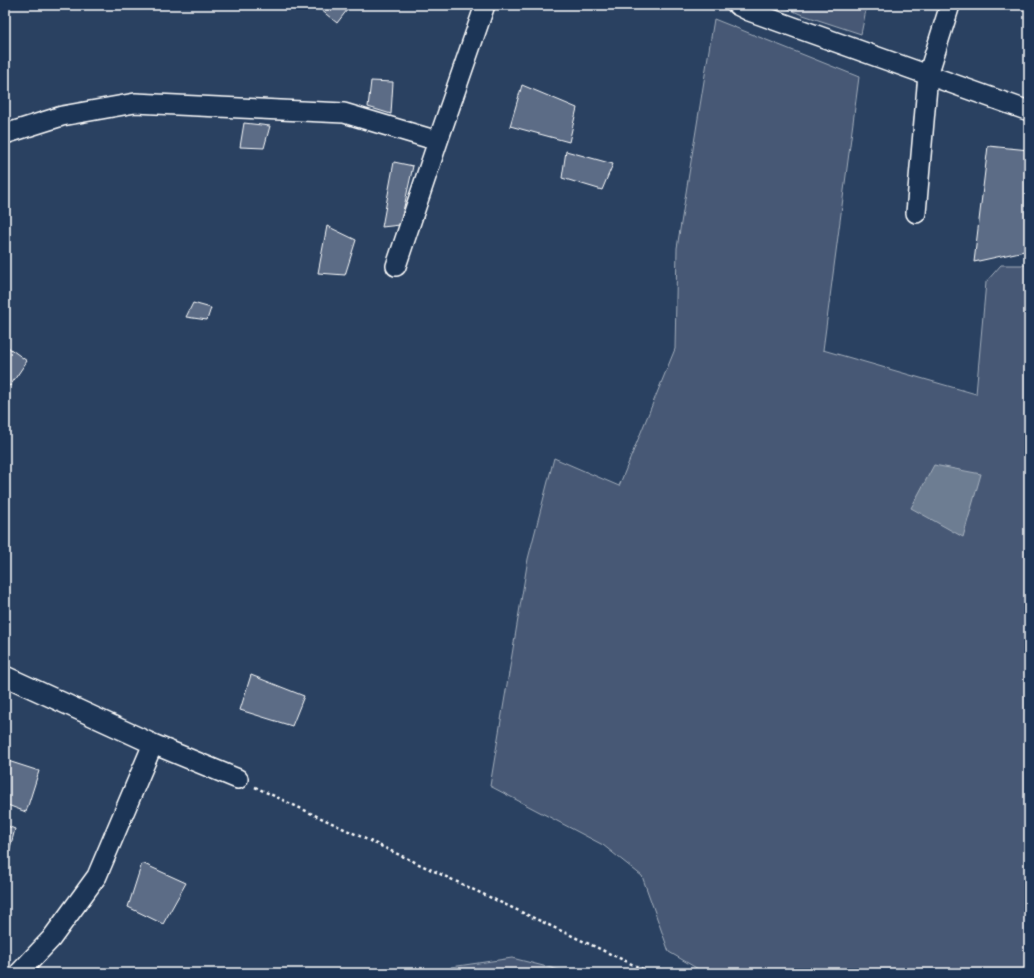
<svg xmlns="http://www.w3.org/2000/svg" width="1034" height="978" font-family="Delius,sans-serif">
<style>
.green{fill:#465975;stroke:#a2acba}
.water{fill:#6d7d92;stroke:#a7b1be}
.building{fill:#5b6c86;stroke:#fff}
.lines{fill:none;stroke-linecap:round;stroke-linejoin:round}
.minor-casing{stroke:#fff;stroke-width:22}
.path{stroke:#fff;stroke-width:2.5;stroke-dasharray:3 3;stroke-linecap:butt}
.minor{stroke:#1d3557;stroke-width:19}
</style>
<rect width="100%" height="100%" fill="#2a4161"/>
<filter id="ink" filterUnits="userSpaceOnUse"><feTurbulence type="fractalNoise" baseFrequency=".025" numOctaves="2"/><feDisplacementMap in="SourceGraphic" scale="8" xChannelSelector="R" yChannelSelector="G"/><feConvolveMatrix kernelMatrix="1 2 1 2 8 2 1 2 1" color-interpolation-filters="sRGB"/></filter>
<g filter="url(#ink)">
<path class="green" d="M 780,5 L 867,5 L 861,34 L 800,14 Z
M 714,19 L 859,77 L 823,350 L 976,394 L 986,282 L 1001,265 L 1029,265 L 1029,973 L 705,973 L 669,952 L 642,876 L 603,845 L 490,786 L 528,559 L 554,458 L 619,486 L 675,349 L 677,248 Z
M 512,958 L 571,973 L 448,973 L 451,967 Z"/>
<path class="water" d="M 934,465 L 981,474 L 963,537 L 911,508 Z"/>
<path class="building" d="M 315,5 L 351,5 L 337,23 Z
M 371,81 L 393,82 L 391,114 L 368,107 Z
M 522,85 L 577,108 L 569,142 L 510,126 Z
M 244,123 L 270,126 L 264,148 L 240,147 Z
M 988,146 L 1029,150 L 1029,250 L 974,262 Z
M 566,151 L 613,164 L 602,190 L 562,178 Z
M 394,162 L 413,166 L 400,225 L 382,227 Z
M 327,226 L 356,240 L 345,275 L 318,273 Z
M 193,303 L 211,308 L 207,320 L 186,317 Z
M 5,345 L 27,361 L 10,386 L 5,383 Z
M 251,675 L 304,696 L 292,726 L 240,710 Z
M 5,760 L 39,771 L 26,812 L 5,804 Z
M 5,825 L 15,829 L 5,867 Z
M 142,863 L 186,883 L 163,924 L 128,907 Z"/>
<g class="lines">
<defs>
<path id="minor" d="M 737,5 L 749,11 L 1029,111
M 5,134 L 62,116 L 135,103 L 344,113 L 438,141
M 916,213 L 928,75 L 950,5
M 396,266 L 438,141 L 485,5
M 5,676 L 153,744 L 238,779
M 19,973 L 51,939 L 97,876 L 153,744"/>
</defs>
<use href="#minor" class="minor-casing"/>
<path class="path" d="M 255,787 L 651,973"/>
<use href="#minor" class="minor"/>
</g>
</g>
<rect width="1034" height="978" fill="none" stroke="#1d3557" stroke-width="20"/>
<rect x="10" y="10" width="1014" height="958" fill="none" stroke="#fff" stroke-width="1.5" filter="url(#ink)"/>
</svg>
